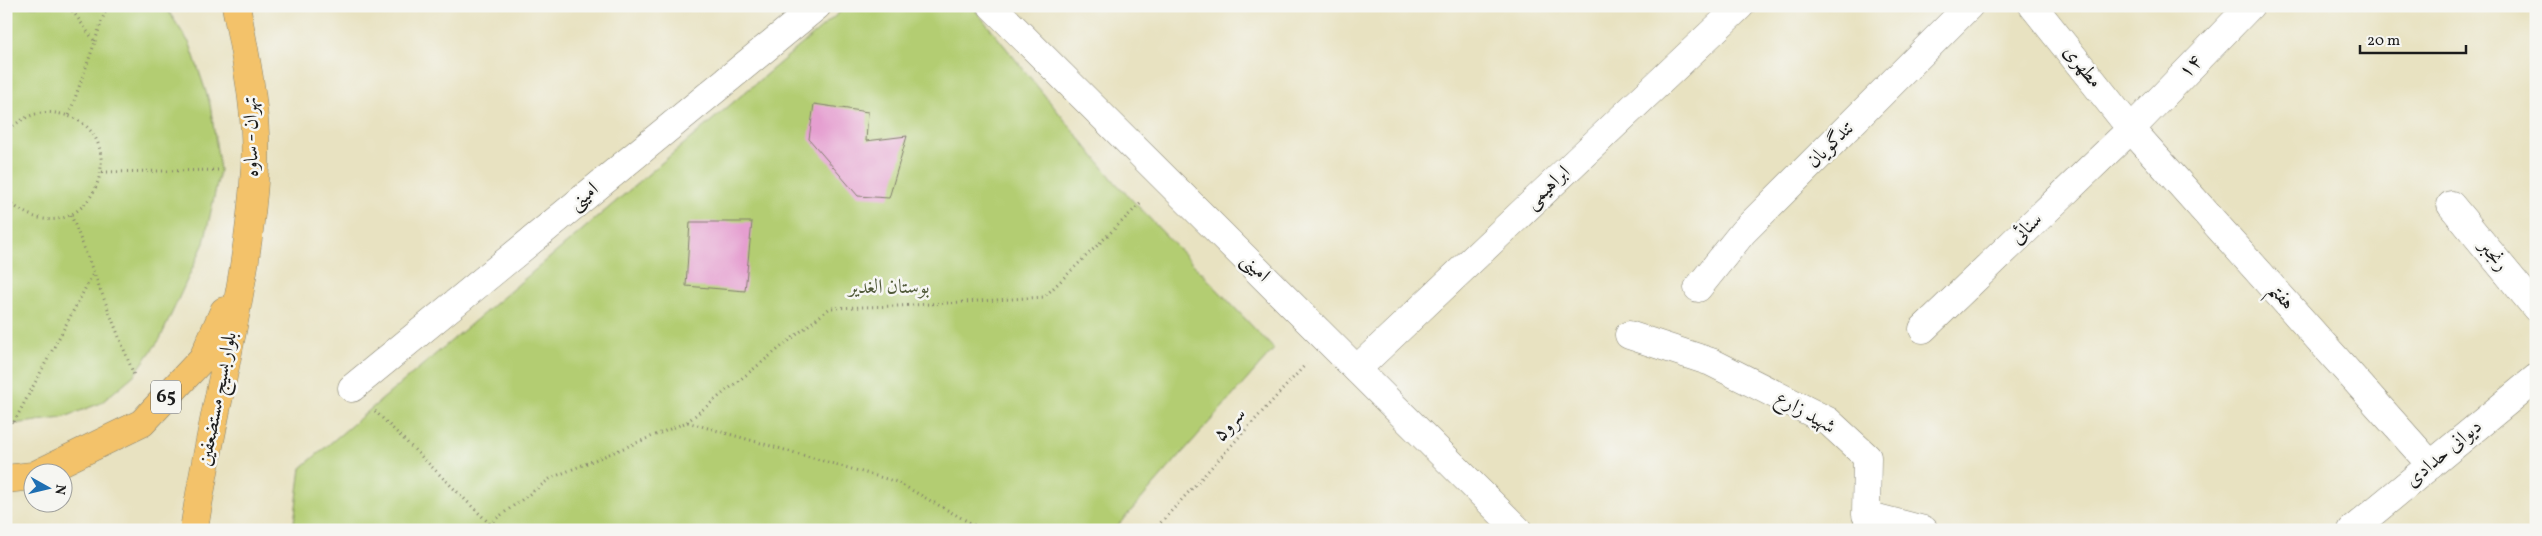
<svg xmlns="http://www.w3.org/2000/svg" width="2542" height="536" font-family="Vollkorn,Amiri,serif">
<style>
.green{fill:#b3cd72;stroke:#687447}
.building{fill:#e59fd0}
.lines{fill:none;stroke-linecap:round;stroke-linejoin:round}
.minor-casing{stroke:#827f6e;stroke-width:29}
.tertiary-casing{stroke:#827f6e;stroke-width:29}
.trunk-casing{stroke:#827f6e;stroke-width:29}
.path{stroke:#827f6e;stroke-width:3;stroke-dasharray:1 4;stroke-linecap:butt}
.minor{stroke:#fff;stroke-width:28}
.tertiary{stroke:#fff;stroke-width:28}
.trunk{stroke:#f3c26a;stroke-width:28}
.labels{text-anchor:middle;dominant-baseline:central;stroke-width:5;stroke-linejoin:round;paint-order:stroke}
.shield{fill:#f6f6f2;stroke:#5d5d5c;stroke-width:1}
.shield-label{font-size:19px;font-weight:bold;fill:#1c1c1c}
.street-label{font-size:20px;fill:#1c1c1c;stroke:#f6f6f2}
.park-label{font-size:20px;fill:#515a3a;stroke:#f6f6f2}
</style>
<rect width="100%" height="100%" fill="#f6f6f2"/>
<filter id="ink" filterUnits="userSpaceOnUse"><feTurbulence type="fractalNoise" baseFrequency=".02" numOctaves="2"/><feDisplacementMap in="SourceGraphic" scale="10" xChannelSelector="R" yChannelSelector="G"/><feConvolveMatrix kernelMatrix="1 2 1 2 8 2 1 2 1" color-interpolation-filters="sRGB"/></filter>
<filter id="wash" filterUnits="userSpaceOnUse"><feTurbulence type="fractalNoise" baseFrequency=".0096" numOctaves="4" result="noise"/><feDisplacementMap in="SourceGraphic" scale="20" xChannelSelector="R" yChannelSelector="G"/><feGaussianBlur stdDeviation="1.12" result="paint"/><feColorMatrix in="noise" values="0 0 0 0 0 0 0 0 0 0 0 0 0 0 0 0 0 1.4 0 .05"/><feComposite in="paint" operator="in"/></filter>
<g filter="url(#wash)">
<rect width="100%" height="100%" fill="#e8e2c1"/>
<path class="green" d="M 6,6 L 165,6 L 190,44 L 210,104 L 220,170 L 204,243 L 160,339 L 134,375 L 101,403 L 62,418 L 13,424 L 6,424 Z
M 847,6 L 972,6 L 1115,182 L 1274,349 L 1114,530 L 293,530 L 301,468 Z"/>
<g id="blocks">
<path class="building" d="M 814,104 L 868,112 L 866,141 L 907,136 L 889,198 L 858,196 L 809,139 Z
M 690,222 L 752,222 L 745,291 L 686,286 Z"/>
</g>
</g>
<g filter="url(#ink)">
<use href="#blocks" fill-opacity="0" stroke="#827f6e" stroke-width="1"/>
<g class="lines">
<defs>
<path id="minor" d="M 2033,6 L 2131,129 L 2431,465
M 2451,205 L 2536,308
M 1698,288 L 1743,232 L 1969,6
M 1923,329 L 2131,129 L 2250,6
M 1629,335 L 1711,362 L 1828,421 L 1867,457 L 1866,515 L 1924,530
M 1357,369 L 1740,6"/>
<path id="tertiary" d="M 992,6 L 1518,530
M 352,388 L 817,6
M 2352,530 L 2536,378"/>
<path id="trunk" d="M 37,474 L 142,423 L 203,358 L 224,311
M 6,479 L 32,476
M 194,530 C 212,409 248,290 255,168 C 258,113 246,60 236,6"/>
</defs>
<use href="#minor" class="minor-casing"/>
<use href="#tertiary" class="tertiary-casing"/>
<use href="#trunk" class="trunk-casing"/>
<path class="path" d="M 95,41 L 107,6
M 69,115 L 95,42 L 69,6
M 6,133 C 21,117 39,109 61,114 C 144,132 85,271 6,199
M 102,172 L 220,170
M 71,215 L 134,375
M 6,408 L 13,424 L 94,272
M 375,411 L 496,530
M 687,422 L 830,308 L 897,306 L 1044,297 L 1142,202
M 481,530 L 551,478 L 687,422 L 897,482 L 983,530
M 1154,530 L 1306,364"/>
<use href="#minor" class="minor"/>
<use href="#tertiary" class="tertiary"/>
<use href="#trunk" class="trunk"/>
</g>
</g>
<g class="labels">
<rect class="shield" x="151" y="380.5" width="30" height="33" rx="4"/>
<g class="shield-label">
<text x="166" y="397">65</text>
</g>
<g class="street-label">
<text transform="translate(2082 67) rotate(51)">مطهری</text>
<text transform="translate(2191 67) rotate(-46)">۱۴</text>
<text transform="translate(252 137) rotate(-91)">تهران - ساوه</text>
<text transform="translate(1831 145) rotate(-45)">تندگویان</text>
<text transform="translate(1548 188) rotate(-43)">ابراهیمی</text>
<text transform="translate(584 197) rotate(-39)">امینی</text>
<text transform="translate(2027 229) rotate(-44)">سنائی</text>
<text transform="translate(2493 256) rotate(51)">رنجبر</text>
<text transform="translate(1255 268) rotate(45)">امینی</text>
<text transform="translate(2281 297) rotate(48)">هفتم</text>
<text transform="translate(218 399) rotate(-79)">بلوار بسیج مستضعفین</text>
<text transform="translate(1805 413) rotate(30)">شهید زارع</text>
<text transform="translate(1230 425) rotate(-48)">سرو۵</text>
<text transform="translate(2444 454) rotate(-40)">دیوانی حدادی</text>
</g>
<g class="park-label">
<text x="889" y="288">بوستان الغدیر</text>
</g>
</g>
<rect width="2542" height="536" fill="none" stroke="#f6f6f2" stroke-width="25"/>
<g transform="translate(48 488) rotate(98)"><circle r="24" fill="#f6f6f2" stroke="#9f9f9c"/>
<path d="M0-4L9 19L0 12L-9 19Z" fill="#1f6fb2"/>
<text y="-8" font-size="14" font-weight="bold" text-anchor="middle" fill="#1c1c1c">N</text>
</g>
<path d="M2360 45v8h106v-8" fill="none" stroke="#1c1c1c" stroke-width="2.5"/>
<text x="2367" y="45" font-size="15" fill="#1c1c1c" stroke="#f6f6f2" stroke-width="4" paint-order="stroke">20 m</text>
</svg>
